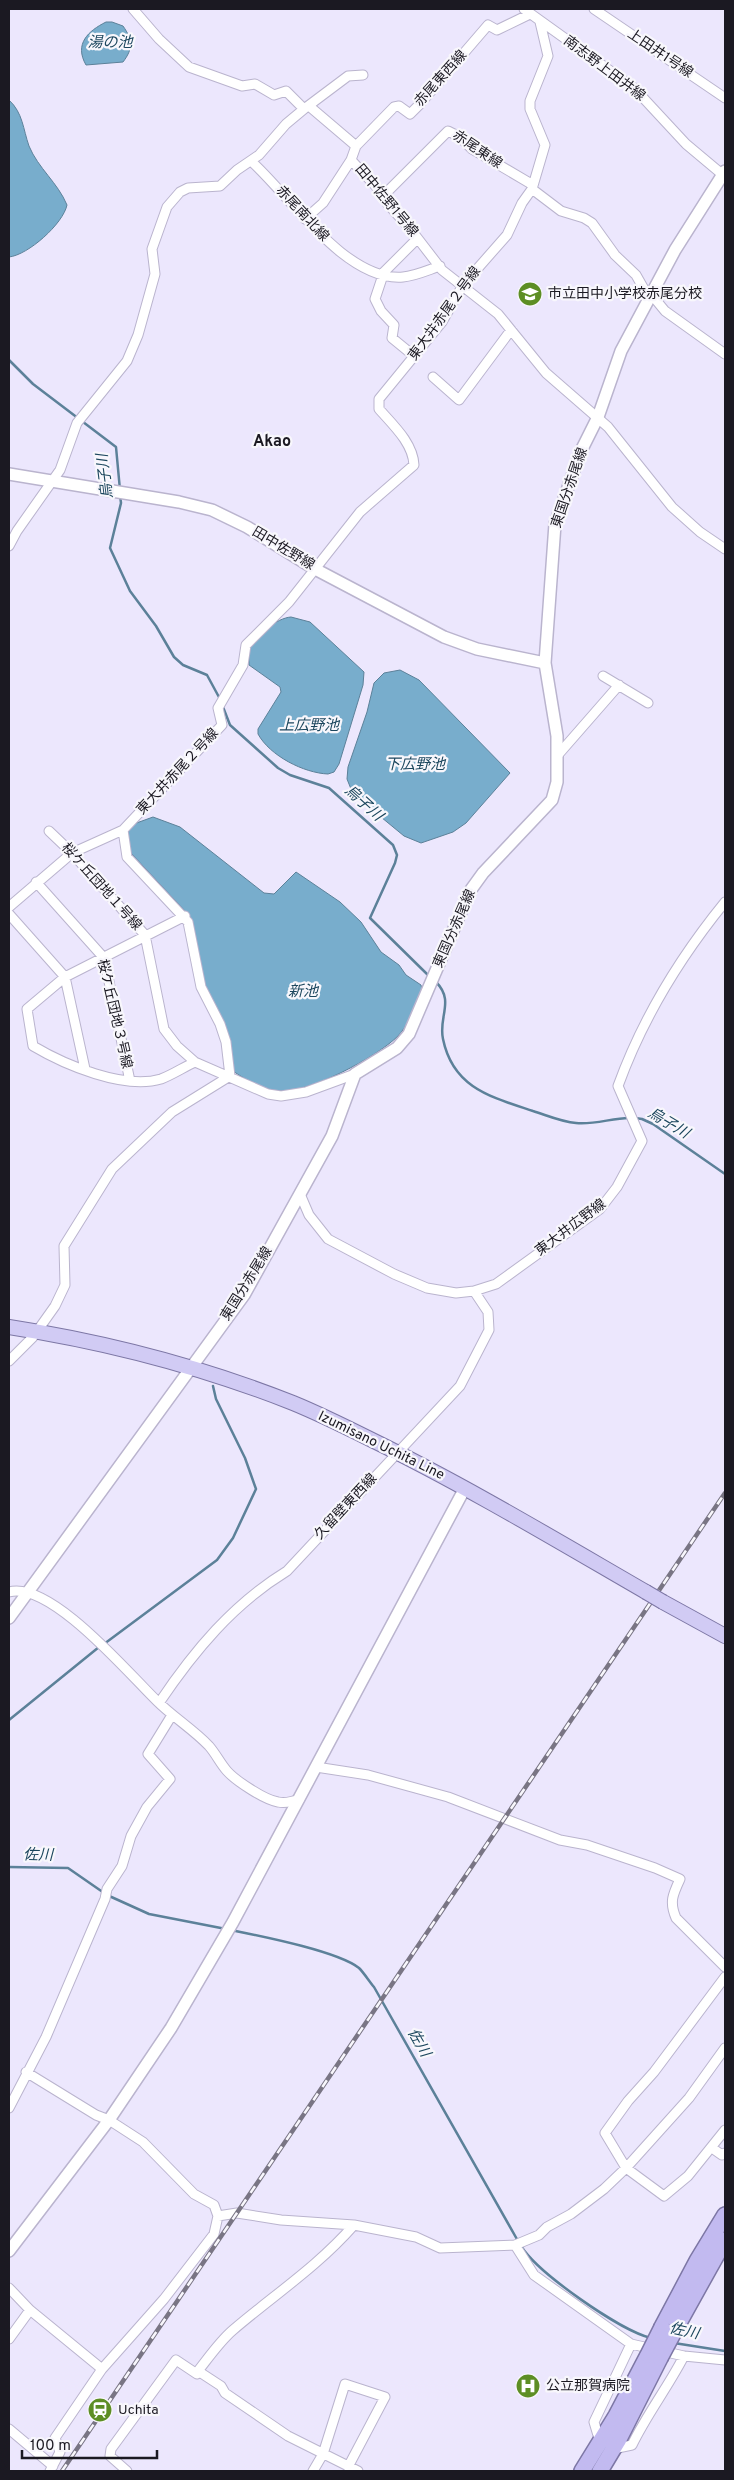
<svg xmlns="http://www.w3.org/2000/svg" width="734" height="2480" font-family="Overpass,'Noto Sans JP',sans-serif">
<style>
.water{fill:#78adcc;stroke:#5c8199}
.lines{fill:none;stroke-linecap:round;stroke-linejoin:round}
.stream{stroke:#5c8199;stroke-width:2.5}
.minor-casing{stroke:#bab4ce;stroke-width:11}
.tertiary-casing{stroke:#bab4ce;stroke-width:14}
.primary-casing{stroke:#7d77a5;stroke-width:16}
.trunk-casing{stroke:#7d77a5;stroke-width:18}
.minor{stroke:#fff;stroke-width:9}
.tertiary{stroke:#fff;stroke-width:11}
.primary{stroke:#d1cbf4;stroke-width:14}
.trunk{stroke:#c2baf0;stroke-width:15}
.rail-casing{stroke:#797584;stroke-width:4.5}
.rail{stroke:#f8f7fc;stroke-width:2.5;stroke-dasharray:8;stroke-linecap:butt}
.primary-bridge-casing{stroke:#7d77a5;stroke-width:16;stroke-linecap:butt}
.trunk-bridge-casing{stroke:#7d77a5;stroke-width:18;stroke-linecap:butt}
.primary-bridge{stroke:#d1cbf4;stroke-width:14}
.trunk-bridge{stroke:#c2baf0;stroke-width:15}
.labels{text-anchor:middle;dominant-baseline:central;stroke-width:4.5;stroke-linejoin:round;paint-order:stroke}
.street-label{font-size:14px;fill:#1b1922;stroke:#f8f7fc}
.poi-label{font-size:14px;fill:#1b1922;stroke:#f8f7fc;text-anchor:start}
.water-label{font-size:15px;font-style:italic;fill:#1b465d;stroke:#f8f7fc}
.quarter-label{font-size:16px;font-weight:bold;fill:#1b1922;stroke:#f8f7fc}
</style>
<rect width="100%" height="100%" fill="#ece7fd"/>
<path class="water" d="M 106,22 L 112,22 L 123,26 C 133,40 133,49 123,62 L 86,65 C 74,44 88,31 106,22 Z
M 9,100 C 23,113 23,129 29,146 C 38,168 58,183 67,205 C 63,224 28,255 9,257 Z
M 291,617 L 310,622 L 364,672 L 363,685 L 339,764 L 334,772 L 328,774 C 304,773 270,756 258,734 L 258,729 L 281,692 L 280,687 L 249,665 C 249,659 248,653 250,648 C 255,635 277,618 291,617 Z
M 400,670 L 419,680 L 510,773 L 466,823 L 453,832 L 421,843 L 404,836 L 353,794 L 347,779 L 348,767 L 367,712 L 374,683 L 384,673 Z
M 153,817 L 180,827 L 264,893 L 274,894 L 296,872 L 340,902 L 361,922 L 381,952 L 399,965 L 406,975 L 421,985 C 423,992 420,997 417,1003 C 412,1015 407,1026 398,1036 C 377,1057 308,1094 278,1091 C 263,1090 246,1080 233,1071 L 203,986 L 190,919 L 184,910 L 129,851 L 127,831 L 131,825 Z"/>
<g class="lines">
<path class="stream" d="M 9,360 L 33,384 L 116,447 L 120,490
M 120,495 L 121,503 L 110,548 L 130,591 L 156,626 L 174,657 L 183,665 L 207,675 L 220,699
M 223,707 L 230,725 L 278,768 L 290,775 L 329,788 L 393,845 L 397,855 L 395,863 L 370,918 L 430,977
M 436,982 C 455,1001 438,1017 443,1039 C 453,1088 491,1097 533,1111 C 546,1115 562,1122 576,1123 C 594,1125 612,1118 629,1118
M 635,1118 L 642,1119 L 653,1124 L 725,1174
M 104,1644 L 217,1560 L 233,1538 L 256,1489 L 245,1458 L 216,1399 L 213,1386
M 9,1720 L 99,1647
M 9,1867 L 68,1868 L 107,1895 L 149,1914 L 226,1929
M 231,1930 C 260,1936 337,1951 359,1968 C 364,1973 369,1981 374,1987 L 518,2241
M 521,2246 C 538,2273 619,2330 651,2338
M 674,2343 L 725,2351"/>
<defs>
<path id="minor" d="M 133,9 L 159,39 L 189,67 L 242,86 L 255,84 L 274,95 L 286,91 L 304,109
M 524,9 L 634,88 L 686,144 L 723,175
M 594,9 L 725,98
M 530,14 L 497,30 L 488,25 L 420,104 L 410,114 L 399,106 L 394,107 L 356,146 L 351,160 L 384,195 L 387,203 L 412,231 L 442,270 L 498,314 L 546,373 L 608,427 L 672,507 L 700,532 L 725,549
M 309,106 L 356,146
M 252,162 C 289,195 346,282 403,277 C 415,276 428,270 440,266
M 532,189 L 561,211 L 584,218 L 592,223 L 615,255 L 636,275 L 649,298
M 384,195 L 448,131 L 460,137 L 472,149 L 533,185
M 305,219 L 323,203 L 351,160
M 651,294 L 665,311 L 725,354
M 414,356 L 392,338 L 394,325 L 381,311 L 375,299 L 384,272 L 417,239
M 433,377 L 459,400 L 511,330
M 9,546 L 17,531 L 60,470 L 77,423 L 127,361 L 138,335 L 155,274 L 152,249 L 167,207 L 180,192 L 188,188 L 220,186 L 237,170 L 259,155 L 286,124 L 304,109 L 348,76 L 363,75
M 603,676 L 648,703
M 557,756 L 619,685
M 49,831 L 72,853 L 145,935 L 164,1029 L 177,1046 L 195,1062 L 268,1094 L 281,1096 L 306,1092 L 355,1074
M 36,882 L 104,958 L 130,1081
M 9,907 L 72,853 L 123,830
M 9,914 L 65,977 L 85,1069
M 185,916 L 65,977 L 27,1009 L 33,1046 C 65,1065 124,1090 161,1079 C 172,1075 184,1067 195,1062
M 300,1194 L 309,1215 L 328,1239 L 394,1274 L 427,1288 L 456,1293 L 474,1291 L 496,1284 L 600,1209 L 617,1187 L 642,1141 L 618,1086 C 642,1020 681,956 725,902
M 9,1361 L 33,1337 L 55,1306 L 65,1285 L 64,1246 L 112,1169 L 172,1112 L 230,1076 L 226,1042 L 220,1024 L 201,987 L 188,922 L 127,857 L 123,830 L 222,725 L 218,708 L 243,665 L 246,645 L 289,602 L 360,512 L 414,465 C 413,443 393,425 379,409 L 379,399 L 442,322 L 463,285 L 507,235 L 522,203 L 532,189 L 545,145 L 530,109 L 530,101 L 548,56 L 540,22
M 9,1592 C 50,1580 129,1674 157,1701 C 173,1717 194,1730 209,1746 C 216,1754 220,1763 227,1771 C 236,1781 265,1800 278,1802 C 287,1804 290,1801 299,1800
M 159,1703 C 194,1651 233,1604 287,1571 L 460,1386 L 489,1330 L 488,1312 L 474,1291
M 316,1767 L 368,1775 L 448,1797 L 560,1840 L 587,1845 L 655,1868 L 680,1879 C 673,1894 669,1902 676,1918 L 725,1967
M 725,1977 L 654,2072 L 628,2101 L 605,2133 L 626,2168 L 664,2196 L 688,2176 L 725,2130
M 26,2072 L 96,2115 L 109,2120 L 143,2142 L 194,2194 L 214,2205 L 218,2216 L 214,2234 L 164,2299 L 102,2369 L 55,2438 L 60,2452 L 50,2471
M 9,2108 L 46,2037 L 105,1899 L 107,1889 L 122,1866 L 131,1836 L 147,1807 L 170,1779 L 148,1754 L 172,1715
M 712,2148 L 722,2155 L 725,2153
M 218,2216 L 237,2213 L 281,2220 L 354,2225 L 416,2237 L 440,2248 L 515,2245 L 539,2235 L 547,2227 L 571,2214 L 604,2189 L 626,2168 L 689,2098 L 725,2048
M 515,2245 L 534,2275 L 631,2344 L 684,2356 L 725,2360
M 9,2288 L 30,2310 L 102,2369
M 9,2339 L 30,2310
M 198,2371 C 209,2357 220,2341 233,2330 C 275,2294 316,2268 354,2225
M 9,2429 L 53,2466
M 600,2442 L 594,2422 L 631,2344
M 613,2449 L 632,2445 C 647,2414 668,2387 684,2356
M 127,2471 L 110,2456 L 111,2449 L 176,2360 L 197,2374 L 198,2371 L 221,2386 L 225,2393 L 288,2436 L 358,2471
M 313,2471 L 323,2454 L 345,2384 L 385,2397 L 348,2467"/>
<path id="tertiary" d="M 9,474 L 179,502 L 212,510 L 247,527 L 315,569 L 444,637 L 477,649 L 545,663
M 9,1618 L 244,1295 L 332,1136 L 355,1074 L 397,1048 L 409,1034 L 470,891 L 483,873 L 552,800 L 557,782 L 557,736 L 545,663 L 555,524 L 581,451 L 598,417 L 621,351 L 675,250 L 725,171
M 9,2251 L 109,2120 L 171,2028 L 233,1922 L 465,1488"/>
<path id="primary" d="M 9,1327 C 106,1342 202,1367 293,1403 C 320,1414 346,1427 372,1440 C 466,1486 556,1540 646,1592
M 663,1602 L 725,1636"/>
<path id="trunk" d="M 662,2327 L 697,2261 L 725,2215
M 676,2328 L 725,2240
M 582,2471 L 616,2416 L 648,2355
M 600,2471 L 618,2441 L 660,2358"/>
</defs>
<use href="#minor" class="minor-casing"/>
<use href="#tertiary" class="tertiary-casing"/>
<use href="#primary" class="primary-casing"/>
<use href="#trunk" class="trunk-casing"/>
<use href="#minor" class="minor"/>
<use href="#tertiary" class="tertiary"/>
<use href="#primary" class="primary"/>
<use href="#trunk" class="trunk"/>
<defs>
<path id="rail" d="M 62,2471 L 725,1493"/>
</defs>
<use href="#rail" class="rail-casing"/>
<use href="#rail" class="rail"/>
<defs>
<path id="primary-bridge" d="M 646,1592 L 663,1602"/>
<path id="trunk-bridge" d="M 648,2355 L 662,2327
M 660,2358 L 676,2328"/>
</defs>
<use href="#primary-bridge" class="primary-bridge-casing"/>
<use href="#trunk-bridge" class="trunk-bridge-casing"/>
<use href="#primary-bridge" class="primary-bridge"/>
<use href="#trunk-bridge" class="trunk-bridge"/>
</g>
<defs>
<symbol id="school-disc" viewBox="-11 -11 22 22"><circle r="9.5" fill="#5d8e24" stroke="#f8f7fc"/><path d="M0-5L7-2L0 1L-7-2ZM-4 1L0 2.5L4 1V4Q0 6-4 4Z" fill="#fff"/></symbol>
<symbol id="hospital-disc" viewBox="-11 -11 22 22"><circle r="9.5" fill="#5d8e24" stroke="#f8f7fc"/><path d="M-5-5h3v3.5h4V-5h3V5h-3V1.5h-4V5h-3Z" fill="#fff"/></symbol>
<symbol id="station-disc" viewBox="-11 -11 22 22"><circle r="9.5" fill="#5d8e24" stroke="#f8f7fc"/><path d="M-3-6H3Q5-6 5-4V2Q5 4 3 4L4.5 6H3L1.5 4h-3L-3 6H-4.5L-3 4Q-5 4-5 2V-4Q-5-6-3-6ZM-3.5-4v3h7v-3ZM-3.5 1v1.5H-2V1ZM2 1v1.5H3.5V1Z" fill="#fff"/></symbol>
</defs>
<g fill-rule="evenodd">
<use href="#school-disc" x="516" y="280" width="28" height="28"/>
<use href="#hospital-disc" x="514" y="2372" width="28" height="28"/>
<use href="#station-disc" x="86" y="2396" width="28" height="28"/>
</g>
<g class="labels">
<g class="street-label">
<text transform="translate(660 54) rotate(34)">上田井1号線</text>
<text transform="translate(604 69) rotate(37)">南志野上田井線</text>
<text transform="translate(441 79) rotate(-48)">赤尾東西線</text>
<text transform="translate(477 150) rotate(34)">赤尾東線</text>
<text transform="translate(386 201) rotate(50)">田中佐野1号線</text>
<text transform="translate(302 214) rotate(47)">赤尾南北線</text>
<text transform="translate(445 314) rotate(-54)">東大井赤尾２号線</text>
<text transform="translate(570 488) rotate(-71)">東国分赤尾線</text>
<text transform="translate(283 549) rotate(31)">田中佐野線</text>
<text transform="translate(178 772) rotate(-47)">東大井赤尾２号線</text>
<text transform="translate(101 887) rotate(48)">桜ケ丘団地１号線</text>
<text transform="translate(455 929) rotate(-66)">東国分赤尾線</text>
<text transform="translate(114 1014) rotate(77)">桜ケ丘団地３号線</text>
<text transform="translate(571 1228) rotate(-37)">東大井広野線</text>
<text transform="translate(247 1284) rotate(-58)">東国分赤尾線</text>
<text transform="translate(381 1446) rotate(26)">Izumisano Uchita Line</text>
<text transform="translate(346 1507) rotate(-47)">久留壁東西線</text>
</g>
<g class="poi-label">
<text x="548" y="294">市立田中小学校赤尾分校</text>
<text x="546" y="2386">公立那賀病院</text>
<text x="118" y="2410">Uchita</text>
</g>
<g class="water-label">
<text x="110" y="43">湯の池</text>
<text transform="translate(106 476) rotate(-97)">烏子川</text>
<text x="309" y="726">上広野池</text>
<text x="415" y="765">下広野池</text>
<text transform="translate(363 804) rotate(42)">烏子川</text>
<text x="303" y="992">新池</text>
<text transform="translate(668 1124) rotate(31)">烏子川</text>
<text transform="translate(38 1856) rotate(1)">佐川</text>
<text transform="translate(418 2043) rotate(60)">佐川</text>
<text transform="translate(684 2332) rotate(12)">佐川</text>
</g>
<g class="quarter-label">
<text x="272" y="442">Akao</text>
</g>
</g>
<rect width="734" height="2480" fill="none" stroke="#1b1922" stroke-width="20"/>
<path d="M22 2450v8h135v-8" fill="none" stroke="#1b1922" stroke-width="2.5"/>
<text x="30" y="2450" font-size="15" fill="#1b1922" stroke="#f8f7fc" stroke-width="4" paint-order="stroke">100 m</text>
</svg>
